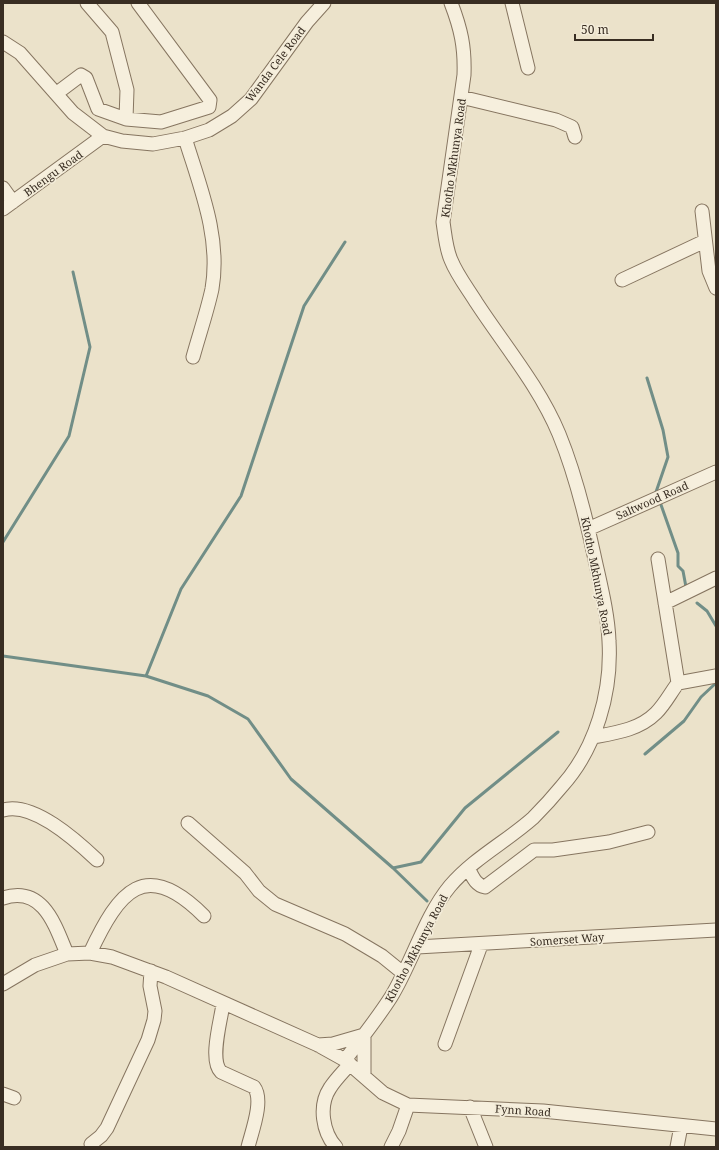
<svg xmlns="http://www.w3.org/2000/svg" width="719" height="1150" font-family="'Noto Serif',serif">
<style>
.lines{fill:none;stroke-linecap:round;stroke-linejoin:round}
.stream{stroke:#718e87;stroke-width:3}
.minor-casing{stroke:#867560;stroke-width:15}
.minor{stroke:#f6efdd;stroke-width:13}
.labels{text-anchor:middle;dominant-baseline:central;stroke-width:3.5;stroke-linejoin:round;paint-order:stroke}
.street-label{font-size:11px;fill:#382d22;stroke:#f3ecd9}
</style>
<rect width="100%" height="100%" fill="#ebe2ca"/>
<g class="lines">
<path class="stream" d="M 647,378 L 663,430 L 668,457 L 656,492
M 660,502 L 678,553 L 678,566 L 683,571 L 686,587
M 3,542 L 69,436 L 90,347 L 73,272
M 697,603 L 707,611 L 716,626
M 3,656 L 146,676 L 208,696 L 248,719 L 291,779 L 393,868 L 427,901
M 146,676 L 181,589 L 241,496 L 304,306 L 345,242
M 645,754 L 684,721 L 701,697 L 716,683
M 393,868 L 421,862 L 465,808 L 558,732"/>
<defs>
<path id="minor" d="M 87,3 L 112,32 L 127,90 L 126,119
M 512,3 L 528,68
M 3,42 L 20,53 L 73,113 L 103,136 L 122,141 L 153,144 L 185,138 L 209,130 L 232,116 L 251,99 L 307,22 L 324,3
M 57,93 L 81,75 L 86,78 L 98,109 L 126,119 L 161,122 L 209,107 L 210,100 L 138,3
M 461,97 L 556,120 L 572,127 L 575,137
M 185,138 C 200,187 221,237 212,289 C 207,312 199,335 193,357
M 3,188 L 13,202
M 3,209 L 103,136
M 702,211 L 709,271 L 716,288
M 622,280 L 705,241
M 588,529 L 716,472
M 658,559 L 678,683
M 665,603 L 716,578
M 593,737 C 615,733 639,730 656,713 C 665,704 671,692 678,683 L 716,676
M 3,810 C 33,801 77,841 97,860
M 188,823 L 245,873 L 259,891 L 275,904 L 345,934 L 382,956 L 403,973
M 468,868 C 472,875 475,885 485,887 L 534,850 L 553,850 L 609,842 L 648,832
M 3,898 C 43,885 55,925 67,954
M 417,947 L 716,930
M 90,953 C 119,891 145,857 204,916
M 3,984 L 35,965 L 67,954 L 90,953 L 112,957 L 166,977 L 318,1045 L 345,1060 L 383,1093 L 408,1105 L 543,1111 L 716,1129
M 223,1004 C 221,1020 209,1060 221,1072 L 254,1087 C 264,1100 252,1131 248,1147
M 445,1044 L 481,945
M 318,1045 L 333,1044 L 364,1035 L 364,1076
M 345,1060 C 360,1040 377,1019 391,997 C 412,963 425,916 450,886 C 474,858 506,842 533,818 C 543,808 553,797 562,786 C 596,748 612,692 609,641 C 608,613 600,583 594,555 C 585,513 575,473 559,434 C 539,386 504,345 476,302 C 468,289 457,275 451,260 C 446,249 445,235 443,222 L 464,75 C 465,47 461,29 451,3
M 3,1094 L 14,1098
M 470,1107 L 486,1147
M 91,1144 L 101,1136 L 107,1128 L 148,1040 L 154,1020 L 155,1011 L 150,986 L 151,971
M 336,1147 C 323,1133 318,1106 330,1088 C 335,1080 343,1072 350,1064
M 391,1147 L 399,1131 L 408,1105
M 677,1147 L 681,1126"/>
</defs>
<use href="#minor" class="minor-casing"/>
<use href="#minor" class="minor"/>
</g>
<g class="labels">
<g class="street-label">
<text transform="translate(275 64) rotate(-53)">Wanda Cele Road</text>
<text transform="translate(453 158) rotate(-82)">Khotho Mkhunya Road</text>
<text transform="translate(53 173) rotate(-36)">Bhengu Road</text>
<text transform="translate(652 500) rotate(-24)">Saltwood Road</text>
<text transform="translate(597 576) rotate(79)">Khotho Mkhunya Road</text>
<text transform="translate(567 939) rotate(-4)">Somerset Way</text>
<text transform="translate(416 948) rotate(-62)">Khotho Mkhunya Road</text>
<text transform="translate(523 1110) rotate(4)">Fynn Road</text>
</g>
</g>
<rect width="719" height="1150" fill="none" stroke="#382d22" stroke-width="8"/>
<path d="M575 34v6h78v-6" fill="none" stroke="#382d22" stroke-width="2"/>
<text x="581" y="34" font-size="12" fill="#382d22" stroke="#f3ecd9" stroke-width="3" paint-order="stroke">50 m</text>
</svg>
